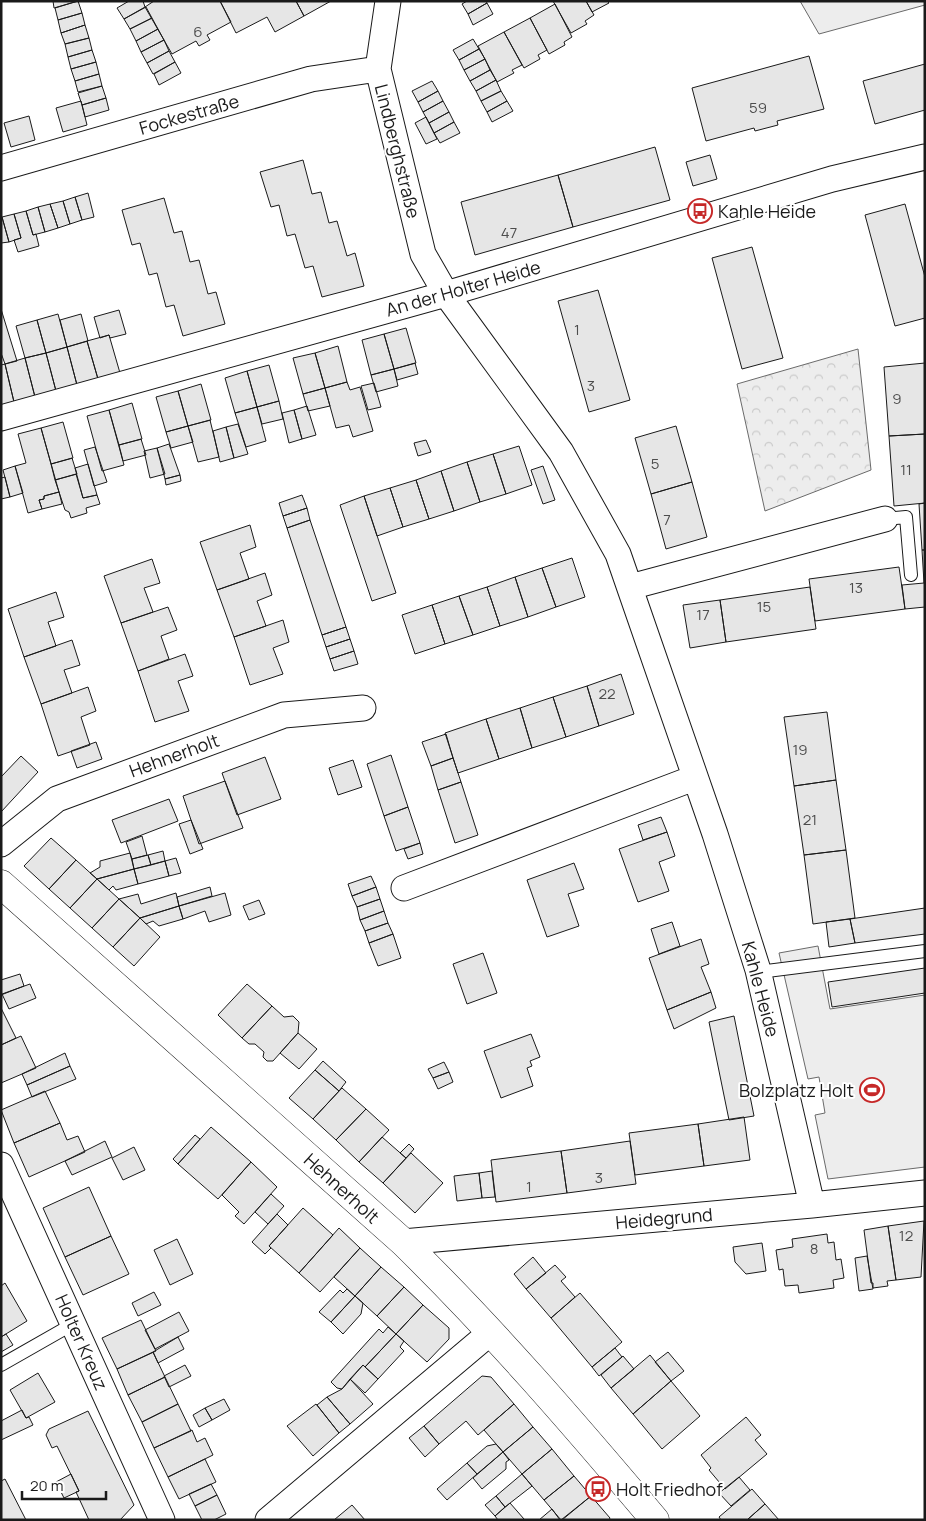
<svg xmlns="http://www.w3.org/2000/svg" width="926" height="1521" font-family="Manrope,sans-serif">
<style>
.grass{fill:#ededed;stroke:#6a6a6a}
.park{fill:url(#park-crowns);stroke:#6a6a6a}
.building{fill:#e6e6e6;stroke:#1a1a1a}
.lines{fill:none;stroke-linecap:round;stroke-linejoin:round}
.lane-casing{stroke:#1a1a1a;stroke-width:14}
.street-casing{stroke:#1a1a1a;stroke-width:27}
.secondary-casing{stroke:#1a1a1a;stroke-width:29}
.lane{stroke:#fff;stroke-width:12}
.street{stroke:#fff;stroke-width:25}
.secondary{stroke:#fff;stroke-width:28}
.labels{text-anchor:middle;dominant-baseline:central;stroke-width:4;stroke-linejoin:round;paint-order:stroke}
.number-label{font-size:15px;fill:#4d4d4d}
.street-label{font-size:18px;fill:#1a1a1a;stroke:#fff}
.poi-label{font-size:18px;fill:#1a1a1a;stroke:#fff;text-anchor:start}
</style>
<defs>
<pattern id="park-crowns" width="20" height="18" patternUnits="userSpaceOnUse" patternTransform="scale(1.25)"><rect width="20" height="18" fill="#ededed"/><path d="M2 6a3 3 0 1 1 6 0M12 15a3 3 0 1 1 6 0" fill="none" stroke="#cbcbcb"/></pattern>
</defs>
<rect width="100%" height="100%" fill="#fff"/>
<path class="grass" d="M 800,1 L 925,1 L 925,5 L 819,34 Z
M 818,946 L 830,1009 L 925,995 L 925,1167 L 828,1179 L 815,1115 L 825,1113 L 819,1077 L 808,1079 L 779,953 Z"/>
<path class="park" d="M 858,349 L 871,470 L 765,511 L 737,384 Z"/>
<path class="building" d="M 53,1 L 78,1 L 54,8 Z
M 78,1 L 82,13 L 58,20 L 55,8 Z
M 129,1 L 143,1 L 145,7 L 124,19 L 117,8 Z
M 154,1 L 220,1 L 231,22 L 207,35 L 210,40 L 199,46 L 196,41 L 172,54 L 145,7 Z
M 220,1 L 296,1 L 304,16 L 275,32 L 267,17 L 236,33 Z
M 296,1 L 331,1 L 304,16 Z
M 467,1 L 486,1 L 487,3 L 468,14 L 462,4 Z
M 553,1 L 586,1 L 594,15 L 585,21 L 587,24 L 571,33 Z
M 586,1 L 607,1 L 609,3 L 592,12 Z
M 487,3 L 493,14 L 473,25 L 468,14 Z
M 555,4 L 572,37 L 564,42 L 565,45 L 549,54 L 530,18 Z
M 146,7 L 152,18 L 130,29 L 124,19 Z
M 82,13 L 85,25 L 61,33 L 58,20 Z
M 152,18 L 158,29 L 136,41 L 130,29 Z
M 530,18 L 547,50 L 538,55 L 540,59 L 524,68 L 504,32 Z
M 85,25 L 89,38 L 65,44 L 61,33 Z
M 158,29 L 164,40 L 141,52 L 136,41 Z
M 504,32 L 522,65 L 512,70 L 514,73 L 497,82 L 478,46 Z
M 89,38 L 92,50 L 68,57 L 65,44 Z
M 473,39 L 479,49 L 459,60 L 453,50 Z
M 164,40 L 169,51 L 147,63 L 141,52 Z
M 479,49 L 485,59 L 464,70 L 459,60 Z
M 92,50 L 96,62 L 71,69 L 68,57 Z
M 169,51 L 175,62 L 153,74 L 147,63 Z
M 809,56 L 824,109 L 777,121 L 778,125 L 755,131 L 754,128 L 706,141 L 692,88 Z
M 485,59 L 490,70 L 470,81 L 464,70 Z
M 96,62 L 99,74 L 75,81 L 71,69 Z
M 175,62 L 181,73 L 159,85 L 154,74 Z
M 925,64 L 925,110 L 875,124 L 863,81 Z
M 490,70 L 496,80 L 476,91 L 470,81 Z
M 99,74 L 102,86 L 78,92 L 75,81 Z
M 496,80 L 501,91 L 481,101 L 476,91 Z
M 432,81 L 438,91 L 418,102 L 412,91 Z
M 102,86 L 106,98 L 82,105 L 78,93 Z
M 438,91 L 443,101 L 423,112 L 418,102 Z
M 501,91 L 507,101 L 487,112 L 481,101 Z
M 106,98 L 109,110 L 85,117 L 82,105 Z
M 81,101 L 87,125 L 63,132 L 56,108 Z
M 443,101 L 449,112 L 429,123 L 423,112 Z
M 507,101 L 513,111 L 492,122 L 487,112 Z
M 449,112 L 454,122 L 434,133 L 429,123 Z
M 29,116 L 35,140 L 11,147 L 4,123 Z
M 426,117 L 437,139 L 426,144 L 415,123 Z
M 454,122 L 460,133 L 440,143 L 434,133 Z
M 655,147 L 670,200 L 573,227 L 558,175 Z
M 710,155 L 717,179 L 693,186 L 686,162 Z
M 303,160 L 312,194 L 321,192 L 329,223 L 337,221 L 347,256 L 355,253 L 364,286 L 322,297 L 313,266 L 305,268 L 295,234 L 287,236 L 279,205 L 271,207 L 260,172 Z
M 558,175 L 573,227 L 475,255 L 461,202 Z
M 88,193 L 94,217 L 82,220 L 75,197 Z
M 75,197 L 82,220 L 70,224 L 63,201 Z
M 164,198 L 174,233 L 182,231 L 190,262 L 199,260 L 208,294 L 216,292 L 225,324 L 183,336 L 174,305 L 166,307 L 157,273 L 149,275 L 140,243 L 132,245 L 122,210 Z
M 63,201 L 70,224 L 58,228 L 50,204 Z
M 50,204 L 58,228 L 45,232 L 38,207 Z
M 905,204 L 925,277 L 925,318 L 895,326 L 865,215 Z
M 38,207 L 45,232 L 33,235 L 26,211 Z
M 26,211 L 33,235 L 36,234 L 39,246 L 18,252 L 14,240 L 21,238 L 14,214 Z
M 14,214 L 21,238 L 9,242 L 2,217 Z
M 2,217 L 9,242 L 1,243 L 1,218 Z
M 752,247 L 783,358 L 742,369 L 712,258 Z
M 598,290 L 630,400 L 589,412 L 558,301 Z
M 1,309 L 17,361 L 5,364 L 1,353 Z
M 119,310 L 126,334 L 110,338 L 109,335 L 100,338 L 94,317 Z
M 58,314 L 67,347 L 46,353 L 37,320 Z
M 81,314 L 88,341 L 67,347 L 60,320 Z
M 37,320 L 46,353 L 25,358 L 16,326 Z
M 406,328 L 416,363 L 394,369 L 384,334 Z
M 384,334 L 394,369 L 371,375 L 362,340 Z
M 109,335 L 120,373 L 98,379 L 87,341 Z
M 87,341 L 98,379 L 77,385 L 67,347 Z
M 338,346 L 347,382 L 325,388 L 315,353 Z
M 67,347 L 77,385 L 56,391 L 46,353 Z
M 46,353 L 56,391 L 35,397 L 25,358 Z
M 315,353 L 325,388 L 303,394 L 293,358 Z
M 25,358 L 35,397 L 14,402 L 5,364 Z
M 415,363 L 418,374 L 397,380 L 394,369 Z
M 925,363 L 925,434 L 889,436 L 884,367 Z
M 5,364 L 14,402 L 1,406 L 1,365 Z
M 269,365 L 279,401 L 257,407 L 247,371 Z
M 394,369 L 398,386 L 376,392 L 371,375 Z
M 247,371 L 257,407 L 235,413 L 225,378 Z
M 347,382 L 350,390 L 360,387 L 373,431 L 353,437 L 349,425 L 336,428 L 325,388 Z
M 374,383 L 381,407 L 368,410 L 361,386 Z
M 201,384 L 211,420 L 188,426 L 178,391 Z
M 325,388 L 330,406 L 308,411 L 303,394 Z
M 178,391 L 188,426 L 166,432 L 156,397 Z
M 279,401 L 283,419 L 262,424 L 257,407 Z
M 132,403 L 142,439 L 119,445 L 109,410 Z
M 307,406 L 316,435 L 302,439 L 294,410 Z
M 257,407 L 266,441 L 246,447 L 235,413 Z
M 109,410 L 124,465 L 102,471 L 87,416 Z
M 294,410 L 302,439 L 289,443 L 282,413 Z
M 210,420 L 219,457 L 198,462 L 188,426 Z
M 63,422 L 73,458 L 51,464 L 41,428 Z
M 238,424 L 248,454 L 234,458 L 226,427 Z
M 188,426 L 193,442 L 171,448 L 166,432 Z
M 676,426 L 692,482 L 651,494 L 635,438 Z
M 226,427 L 234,458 L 220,462 L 213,431 Z
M 41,428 L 59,492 L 44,496 L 44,499 L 39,500 L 42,509 L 28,513 L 15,466 L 26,463 L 18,434 Z
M 925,434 L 925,503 L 894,506 L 889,436 Z
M 141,439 L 146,455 L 123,461 L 119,445 Z
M 426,440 L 431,452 L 418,456 L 414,443 Z
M 169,444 L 180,475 L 165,479 L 157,448 Z
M 519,446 L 532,485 L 506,494 L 493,454 Z
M 95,447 L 107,482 L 94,486 L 84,450 Z
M 157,448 L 165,474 L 150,478 L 144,451 Z
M 493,454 L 506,494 L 480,502 L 467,462 Z
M 72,458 L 77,474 L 55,480 L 51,464 Z
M 467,462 L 480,502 L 454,511 L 441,471 Z
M 88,464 L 97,495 L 83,498 L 75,468 Z
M 15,466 L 23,493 L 10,497 L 3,470 Z
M 543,466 L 555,500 L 543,504 L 531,470 Z
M 441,471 L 454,511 L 429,519 L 416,480 Z
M 76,474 L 83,498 L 97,495 L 100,504 L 86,508 L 87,513 L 71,518 L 69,512 L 65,510 L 55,480 Z
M 180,475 L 181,481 L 166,485 L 165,479 Z
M 5,477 L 10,497 L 1,499 L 1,478 Z
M 416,480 L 429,519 L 403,527 L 390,488 Z
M 692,482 L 707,537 L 666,549 L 651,494 Z
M 390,488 L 403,527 L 377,536 L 364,496 Z
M 59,492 L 62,504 L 42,509 L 39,500 L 44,499 L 44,496 Z
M 302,495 L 307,508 L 283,516 L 279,503 Z
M 364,496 L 396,593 L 372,601 L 340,505 Z
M 925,503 L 925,550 L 922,550 L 919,504 Z
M 307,508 L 310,520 L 287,528 L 283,516 Z
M 310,520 L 346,627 L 322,635 L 287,528 Z
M 250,525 L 256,547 L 240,553 L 249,579 L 217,590 L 200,542 Z
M 922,550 L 925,550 L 925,607 L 905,609 L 902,585 L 924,583 Z
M 572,558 L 585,597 L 556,607 L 542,568 Z
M 152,559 L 160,583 L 144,588 L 153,612 L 121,623 L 104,576 Z
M 899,567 L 905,609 L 815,621 L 809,579 Z
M 542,568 L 556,607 L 528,617 L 515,577 Z
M 265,573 L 272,595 L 257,601 L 266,626 L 234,637 L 217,590 Z
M 515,577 L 528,617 L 500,626 L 487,587 Z
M 487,587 L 500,626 L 473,635 L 459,596 Z
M 810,587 L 816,629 L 726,642 L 720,600 Z
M 56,592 L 64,617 L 48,622 L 56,646 L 24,657 L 8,609 Z
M 459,596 L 473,635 L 445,644 L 432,605 Z
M 720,600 L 726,642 L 690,648 L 683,605 Z
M 432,605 L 445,644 L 415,654 L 402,615 Z
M 168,607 L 177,630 L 161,636 L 169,659 L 138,671 L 121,623 Z
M 283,620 L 289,642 L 273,648 L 283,674 L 250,685 L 234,637 Z
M 346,627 L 350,639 L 326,647 L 322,635 Z
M 350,639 L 354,651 L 330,659 L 326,647 Z
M 72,640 L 80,665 L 64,670 L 72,693 L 41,704 L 24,657 Z
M 354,651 L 358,664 L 334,671 L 330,659 Z
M 185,654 L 193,676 L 178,681 L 189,711 L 155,722 L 138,671 Z
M 621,674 L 634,714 L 599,726 L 587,686 Z
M 587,686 L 599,726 L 566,737 L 553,697 Z
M 88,687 L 96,711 L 81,717 L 90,745 L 58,756 L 41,704 Z
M 553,697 L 566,737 L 532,748 L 520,708 Z
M 520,708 L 532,748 L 499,759 L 486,719 Z
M 827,712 L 836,780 L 794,786 L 784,717 Z
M 486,719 L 499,759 L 458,773 L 445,733 Z
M 446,734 L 453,758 L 431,766 L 422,742 Z
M 96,742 L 102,759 L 77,768 L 71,751 Z
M 391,755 L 408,807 L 384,816 L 367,764 Z
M 21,756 L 38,772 L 1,812 L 1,777 Z
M 265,757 L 281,799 L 237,815 L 222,773 Z
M 453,758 L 461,782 L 438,790 L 431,766 Z
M 353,760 L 362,787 L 338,795 L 329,768 Z
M 836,780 L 846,850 L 804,855 L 794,786 Z
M 225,781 L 243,828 L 199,844 L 183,796 Z
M 461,782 L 478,835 L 455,843 L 438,790 Z
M 169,799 L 178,821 L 121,843 L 112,820 Z
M 408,807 L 420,843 L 396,851 L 384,816 Z
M 661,817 L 667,832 L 643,840 L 638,825 Z
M 191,820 L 203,849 L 190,854 L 179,824 Z
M 667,832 L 675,856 L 659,862 L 669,891 L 638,902 L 619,849 Z
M 142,836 L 147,855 L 132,859 L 126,842 Z
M 51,838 L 76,860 L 49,889 L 24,866 Z
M 420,843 L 423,854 L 408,859 L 404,849 Z
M 846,850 L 855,918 L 813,924 L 804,855 Z
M 163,851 L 165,861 L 151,865 L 148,855 Z
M 130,853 L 134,869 L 97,879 L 90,873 L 100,867 L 100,861 Z
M 148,855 L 151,865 L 134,869 L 132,859 Z
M 176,858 L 181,873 L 169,876 L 165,861 Z
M 76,860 L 97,879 L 70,908 L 49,889 Z
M 165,861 L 169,876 L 138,884 L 134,869 Z
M 574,863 L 584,889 L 568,894 L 579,926 L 547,937 L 527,880 Z
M 134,869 L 138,884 L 116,890 L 113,886 L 109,890 L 97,879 Z
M 371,876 L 376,887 L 352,896 L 348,884 Z
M 97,879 L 119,899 L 92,928 L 70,908 Z
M 210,887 L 212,896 L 179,906 L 177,897 Z
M 376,887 L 380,899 L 357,907 L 352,896 Z
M 176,893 L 179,906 L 140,918 L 119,899 L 138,894 L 141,904 Z
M 225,893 L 231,915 L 209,922 L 205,911 L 183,919 L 179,906 Z
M 119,899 L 140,918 L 113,947 L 92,928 Z
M 380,899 L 384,911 L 360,920 L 357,907 Z
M 259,900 L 265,914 L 249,920 L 243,906 Z
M 179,906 L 183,919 L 159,926 L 153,921 L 146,924 L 140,918 Z
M 925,908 L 925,934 L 855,943 L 850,919 Z
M 384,911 L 388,923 L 365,931 L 360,920 Z
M 140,918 L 160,937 L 134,966 L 113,947 Z
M 850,919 L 855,943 L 829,947 L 826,922 Z
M 672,922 L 680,946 L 659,954 L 651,929 Z
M 388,923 L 393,934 L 369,943 L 365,931 Z
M 393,934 L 401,958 L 378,966 L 369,943 Z
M 701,939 L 709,964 L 701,967 L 711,992 L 667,1010 L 649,958 Z
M 483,953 L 497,993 L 467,1004 L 453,964 Z
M 925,968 L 925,993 L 832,1007 L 828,982 Z
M 20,974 L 24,986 L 1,995 L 1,980 Z
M 30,984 L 36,998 L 9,1009 L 2,994 Z
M 247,984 L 272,1006 L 242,1038 L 218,1015 Z
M 711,992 L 716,1008 L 674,1029 L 667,1010 Z
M 272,1006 L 284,1017 L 293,1016 L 299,1022 L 298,1033 L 273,1061 L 267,1061 L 263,1057 L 264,1052 L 255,1044 L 249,1044 L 242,1038 Z
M 1,1008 L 16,1038 L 1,1045 Z
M 734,1016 L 754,1116 L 729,1120 L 709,1022 Z
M 298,1033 L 317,1049 L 299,1069 L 280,1053 Z
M 531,1034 L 540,1057 L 530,1061 L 532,1066 L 527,1068 L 533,1086 L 501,1098 L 484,1051 Z
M 21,1036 L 36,1068 L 1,1083 L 1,1045 Z
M 65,1053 L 70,1066 L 27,1085 L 22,1074 Z
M 323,1061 L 346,1082 L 339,1091 L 315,1070 Z
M 444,1062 L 449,1072 L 433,1078 L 428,1069 Z
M 70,1066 L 76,1079 L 32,1097 L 27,1085 Z
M 315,1070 L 339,1091 L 313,1119 L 289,1098 Z
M 449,1072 L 453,1082 L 438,1089 L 433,1078 Z
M 342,1088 L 366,1109 L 336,1140 L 313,1119 Z
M 45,1091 L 60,1123 L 14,1143 L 1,1110 Z
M 366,1109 L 389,1130 L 359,1162 L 336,1140 Z
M 744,1117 L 750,1160 L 704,1166 L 698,1124 Z
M 60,1123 L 67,1140 L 78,1136 L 85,1152 L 29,1177 L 14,1143 Z
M 698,1124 L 704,1166 L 635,1175 L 629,1133 Z
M 211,1127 L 251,1162 L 218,1199 L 178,1164 Z
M 195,1135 L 200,1139 L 178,1164 L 173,1159 Z
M 382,1137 L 406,1158 L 383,1183 L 359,1162 Z
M 105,1141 L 112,1157 L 72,1175 L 65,1161 Z
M 630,1141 L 636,1184 L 567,1193 L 561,1151 Z
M 409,1144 L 414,1149 L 406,1158 L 400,1153 Z
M 134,1147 L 145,1170 L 123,1180 L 112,1158 Z
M 561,1151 L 567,1193 L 496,1202 L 491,1160 Z
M 411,1153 L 443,1183 L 415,1213 L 383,1183 Z
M 251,1162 L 277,1187 L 244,1224 L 235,1216 L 239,1212 L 222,1195 Z
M 492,1171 L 495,1197 L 482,1198 L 479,1173 Z
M 479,1173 L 482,1198 L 457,1201 L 454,1176 Z
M 89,1187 L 111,1236 L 65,1257 L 43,1208 Z
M 271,1194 L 284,1206 L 268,1224 L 255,1212 Z
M 303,1208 L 333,1235 L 299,1273 L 269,1246 Z
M 277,1214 L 288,1225 L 269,1246 L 271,1248 L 265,1254 L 252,1242 Z
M 924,1221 L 921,1277 L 896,1280 L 888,1226 Z
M 888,1226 L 896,1280 L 887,1281 L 888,1286 L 873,1288 L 873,1283 L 871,1283 L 864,1230 Z
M 339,1228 L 360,1248 L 320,1292 L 299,1273 Z
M 827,1234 L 828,1243 L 834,1242 L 836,1260 L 841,1259 L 844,1278 L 833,1280 L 834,1288 L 799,1293 L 798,1285 L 785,1286 L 783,1269 L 779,1270 L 776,1250 L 793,1247 L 792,1239 Z
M 111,1236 L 129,1274 L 83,1295 L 65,1257 Z
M 177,1239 L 193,1274 L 170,1285 L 154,1250 Z
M 762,1243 L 766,1271 L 746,1274 L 735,1262 L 733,1247 Z
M 360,1248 L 381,1267 L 355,1296 L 334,1277 Z
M 867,1256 L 873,1289 L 859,1291 L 855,1258 Z
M 533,1257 L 546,1273 L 526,1289 L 514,1274 Z
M 555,1265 L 566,1277 L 561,1281 L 575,1297 L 551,1318 L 526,1289 Z
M 381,1267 L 404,1287 L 377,1316 L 355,1296 Z
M 5,1283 L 27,1321 L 1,1337 L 1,1286 Z
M 404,1287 L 423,1305 L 396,1334 L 377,1316 Z
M 347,1289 L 355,1296 L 331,1322 L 319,1312 L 340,1290 L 343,1293 Z
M 154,1292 L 161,1305 L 138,1316 L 132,1303 Z
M 580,1293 L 622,1342 L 592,1367 L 551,1318 Z
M 355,1296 L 363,1303 L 361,1314 L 343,1334 L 331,1322 Z
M 423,1305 L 449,1328 L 449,1339 L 427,1362 L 396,1334 Z
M 179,1312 L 189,1331 L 155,1349 L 145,1330 Z
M 141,1320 L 156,1351 L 117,1369 L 102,1338 Z
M 388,1327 L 396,1334 L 365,1367 L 363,1365 L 342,1389 L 337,1388 L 331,1382 L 379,1329 L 383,1333 Z
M 6,1334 L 13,1345 L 1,1352 L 1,1337 Z
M 396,1334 L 404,1341 L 400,1347 L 404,1351 L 378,1379 L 365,1367 Z
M 178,1337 L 184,1349 L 158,1363 L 153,1352 Z
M 615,1348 L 622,1357 L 599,1376 L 592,1367 Z
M 153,1352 L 165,1377 L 128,1395 L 117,1369 Z
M 668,1352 L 684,1371 L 671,1381 L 655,1362 Z
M 650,1355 L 671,1381 L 633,1414 L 611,1388 Z
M 623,1356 L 634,1369 L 611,1388 L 601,1375 Z
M 185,1365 L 191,1376 L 169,1387 L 164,1376 Z
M 363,1365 L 378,1379 L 365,1393 L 350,1379 Z
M 38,1373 L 55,1402 L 26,1418 L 10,1390 Z
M 482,1376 L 491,1377 L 514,1404 L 478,1435 L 466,1421 L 439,1444 L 424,1426 Z
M 165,1377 L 178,1404 L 142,1422 L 128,1395 Z
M 350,1379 L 373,1404 L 350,1424 L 327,1397 L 342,1389 Z
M 671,1381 L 700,1416 L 662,1449 L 633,1414 Z
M 327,1397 L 350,1424 L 339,1433 L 317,1405 Z
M 224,1399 L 230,1410 L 212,1420 L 205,1408 Z
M 178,1404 L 191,1431 L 154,1448 L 142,1422 Z
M 316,1404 L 339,1433 L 313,1456 L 287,1426 Z
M 514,1404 L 533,1427 L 503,1452 L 484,1430 Z
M 205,1408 L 212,1420 L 199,1427 L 193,1415 Z
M 22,1410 L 26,1418 L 29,1417 L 33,1425 L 1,1440 L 1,1421 Z
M 88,1411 L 134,1505 L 120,1520 L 89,1520 L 76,1492 L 79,1491 L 57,1446 L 52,1448 L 46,1435 L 49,1429 Z
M 746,1417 L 761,1435 L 755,1440 L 767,1454 L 725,1489 L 709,1470 L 711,1468 L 701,1455 Z
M 424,1426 L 439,1444 L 425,1457 L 409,1438 Z
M 533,1427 L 552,1449 L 522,1474 L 503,1452 Z
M 192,1430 L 197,1442 L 205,1438 L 213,1455 L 168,1477 L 154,1448 Z
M 496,1444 L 503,1452 L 477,1474 L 467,1463 L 487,1446 Z
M 552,1449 L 574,1476 L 544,1500 L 522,1474 Z
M 503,1452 L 509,1460 L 506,1462 L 506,1469 L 482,1489 L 473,1478 Z
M 205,1459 L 216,1482 L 179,1499 L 168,1477 Z
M 467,1463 L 477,1474 L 447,1500 L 437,1489 Z
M 71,1474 L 79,1491 L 64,1498 L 56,1482 Z
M 522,1474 L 532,1486 L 505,1507 L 496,1496 Z
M 574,1476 L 591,1496 L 561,1520 L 544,1500 Z
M 739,1477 L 750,1490 L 731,1506 L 719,1493 Z
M 5,1479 L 26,1520 L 1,1520 L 1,1481 Z
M 211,1484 L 217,1495 L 195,1506 L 189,1494 Z
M 752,1489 L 765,1504 L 747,1520 L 721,1520 L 719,1517 Z
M 217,1495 L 226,1514 L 214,1520 L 202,1520 L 195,1506 Z
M 496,1496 L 505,1507 L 495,1516 L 485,1505 Z
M 591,1496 L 610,1518 L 609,1520 L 562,1520 Z
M 510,1503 L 524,1519 L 523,1520 L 498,1520 L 495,1516 Z
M 765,1504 L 779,1520 L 747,1520 Z
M 352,1505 L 365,1520 L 334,1520 Z
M 552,1509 L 560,1520 L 539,1520 Z"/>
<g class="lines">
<defs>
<path id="lane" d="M 885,519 L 906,517 L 911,575
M 759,972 L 925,951
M 1,1365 L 73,1324"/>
<path id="street" d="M 388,1 L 378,69 L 423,254 L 446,294 L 561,452 L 618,554 L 715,834 L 758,970 L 812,1205
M 1,168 L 311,79 L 378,69
M 1,418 L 446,294 L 832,179 L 925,157
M 630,587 L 885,519
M 1,844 L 57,799 L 284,715 L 363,708
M 404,888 L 694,778
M 1,1165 L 162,1520
M 403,1242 L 812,1205 L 925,1193
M 268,1520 L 491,1332"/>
<path id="secondary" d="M 1,884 L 403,1242 C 492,1329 574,1424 655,1520"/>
</defs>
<use href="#lane" class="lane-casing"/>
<use href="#street" class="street-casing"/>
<use href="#secondary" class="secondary-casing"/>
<use href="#lane" class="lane"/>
<use href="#street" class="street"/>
<use href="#secondary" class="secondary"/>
</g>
<defs>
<symbol id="bus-ring" viewBox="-11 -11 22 22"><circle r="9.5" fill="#fff" stroke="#c62828" stroke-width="1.5"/><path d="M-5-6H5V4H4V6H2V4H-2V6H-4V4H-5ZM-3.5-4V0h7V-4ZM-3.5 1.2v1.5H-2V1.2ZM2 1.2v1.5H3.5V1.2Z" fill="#c62828"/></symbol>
<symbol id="stadium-ring" viewBox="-11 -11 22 22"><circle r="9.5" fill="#fff" stroke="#c62828" stroke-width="1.5"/><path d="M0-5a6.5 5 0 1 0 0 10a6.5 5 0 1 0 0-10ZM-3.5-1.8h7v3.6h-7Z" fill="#c62828"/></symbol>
</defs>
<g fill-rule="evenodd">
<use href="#bus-ring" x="686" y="197" width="28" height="28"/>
<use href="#stadium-ring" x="858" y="1076" width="28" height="28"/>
<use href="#bus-ring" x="584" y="1475" width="28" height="28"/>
</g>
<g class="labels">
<g class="number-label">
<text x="198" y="31">6</text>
<text x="758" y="107">59</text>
<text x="509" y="232">47</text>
<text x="577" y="329">1</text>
<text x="591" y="385">3</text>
<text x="897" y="398">9</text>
<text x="655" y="463">5</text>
<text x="906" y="469">11</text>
<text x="667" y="519">7</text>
<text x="856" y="587">13</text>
<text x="764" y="606">15</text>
<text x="703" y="614">17</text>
<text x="607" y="693">22</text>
<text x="800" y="749">19</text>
<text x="810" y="819">21</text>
<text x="599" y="1177">3</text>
<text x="529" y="1186">1</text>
<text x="906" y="1235">12</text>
<text x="814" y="1248">8</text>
</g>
<g class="street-label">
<text transform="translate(189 114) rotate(-16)">Fockestraße</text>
<text transform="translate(398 151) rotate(76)">Lindberghstraße</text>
<text transform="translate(463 288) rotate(-16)">An der Holter Heide</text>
<text transform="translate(174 755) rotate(-20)">Hehnerholt</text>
<text transform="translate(761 989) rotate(75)">Kahle Heide</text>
<text transform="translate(342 1188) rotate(42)">Hehnerholt</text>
<text transform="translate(664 1218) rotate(-5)">Heidegrund</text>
<text transform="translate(82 1342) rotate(66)">Holter Kreuz</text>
</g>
<g class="poi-label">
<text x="718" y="211">Kahle Heide</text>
<text x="854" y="1090" text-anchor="end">Bolzplatz Holt</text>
<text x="616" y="1489">Holt Friedhof</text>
</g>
</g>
<rect width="926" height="1521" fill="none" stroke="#1a1a1a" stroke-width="5"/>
<path d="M22 1491v8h84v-8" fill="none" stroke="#1a1a1a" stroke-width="2.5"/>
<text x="30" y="1491" font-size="15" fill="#1a1a1a" stroke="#ffffff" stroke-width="4" paint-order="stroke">20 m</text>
</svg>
